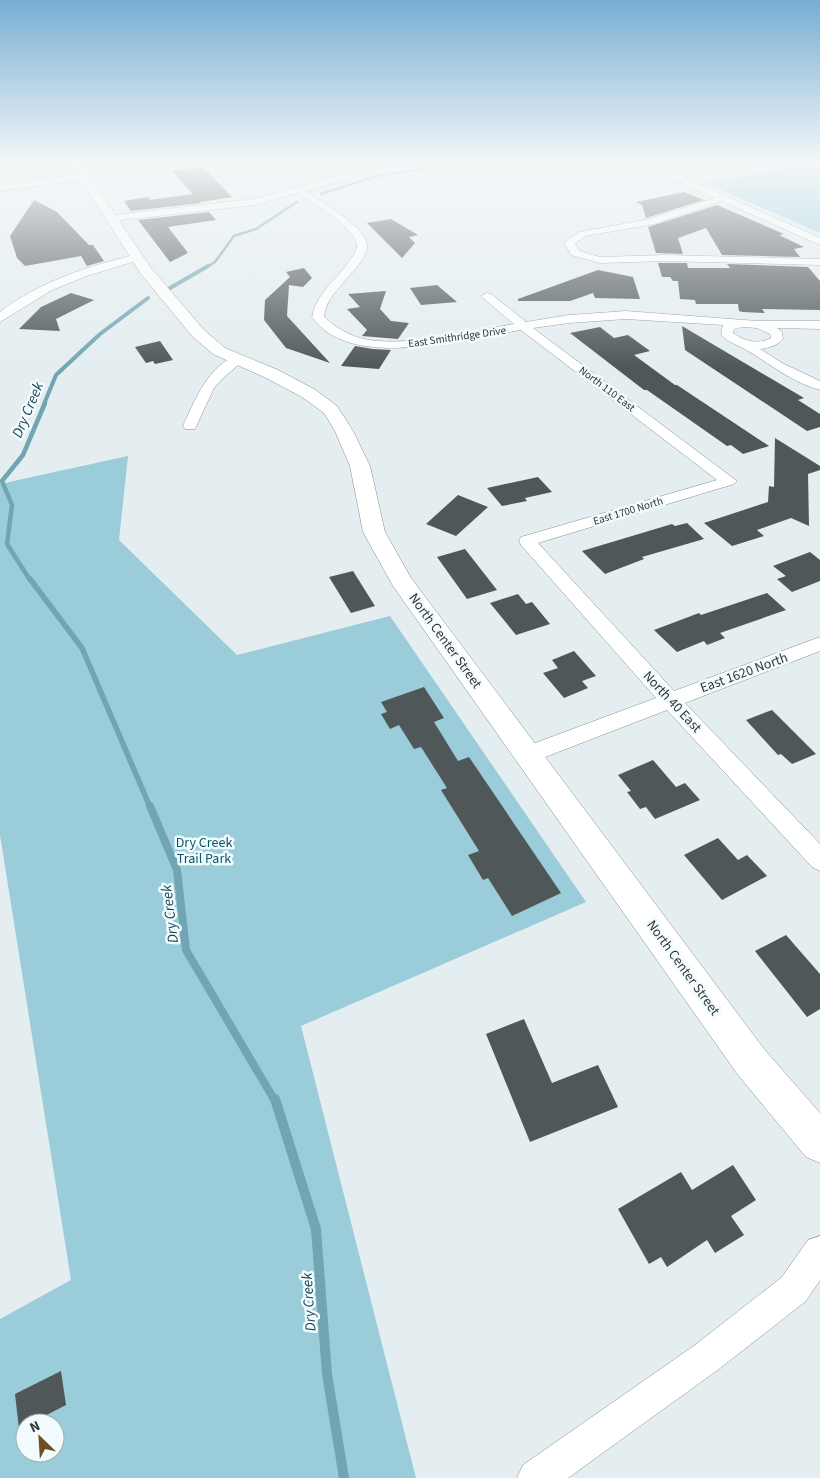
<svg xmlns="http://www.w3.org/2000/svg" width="820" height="1478" font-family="'Source Sans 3',sans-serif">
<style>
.green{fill:#9accda;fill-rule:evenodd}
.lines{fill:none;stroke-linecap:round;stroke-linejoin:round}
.stream-far5{stroke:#71a5b4;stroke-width:2.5}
.stream-far4{stroke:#71a5b4;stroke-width:4}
.stream-far3{stroke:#71a5b4;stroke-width:4.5}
.stream-far2{stroke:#71a5b4;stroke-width:5.5}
.stream-far1{stroke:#71a5b4;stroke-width:8}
.stream{stroke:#71a5b4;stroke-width:10}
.building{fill:#4f5759}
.street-casing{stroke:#878f92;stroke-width:1}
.secondary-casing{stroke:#878f92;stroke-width:1}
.street{fill:#fff;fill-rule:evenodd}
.secondary{fill:#fff;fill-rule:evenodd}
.labels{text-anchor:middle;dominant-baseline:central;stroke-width:5;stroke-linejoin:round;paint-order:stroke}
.far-street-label{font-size:11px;fill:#333637;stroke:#f2fbfe}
.street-label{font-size:14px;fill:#333637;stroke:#f2fbfe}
.park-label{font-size:14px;fill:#0d5768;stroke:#f2fbfe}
.water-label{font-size:15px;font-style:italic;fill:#174551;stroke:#f2fbfe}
</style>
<rect width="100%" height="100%" fill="#e4edf0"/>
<path class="green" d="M 820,162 L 820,233 L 705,183 Z
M 128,456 L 119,540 L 237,655 L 390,616 L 586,902 L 301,1026 L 416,1478 L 0,1478 L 0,1319 L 71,1280 L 0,835 L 0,484 ZM 25,1423 L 55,1423 L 55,1453 L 25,1453 Z"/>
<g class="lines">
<path class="stream-far5" d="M 321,194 L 377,176 L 423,169 L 441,161
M 205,268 L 215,262 L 234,236 L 256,229 L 297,202"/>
<path class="stream-far4" d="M 170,288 L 208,266
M 44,404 L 56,375 L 100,334 L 148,298"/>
<path class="stream-far3" d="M 30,580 L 7,544 L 12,505 L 2,481 L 23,455 L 45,403"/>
<path class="stream-far2" d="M 30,579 L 82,648 L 150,807"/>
<path class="stream-far1" d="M 150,806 L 177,870 L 186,950 L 275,1101"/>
<path class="stream" d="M 275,1099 L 316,1229 L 327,1374 L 344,1478"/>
</g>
<path class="building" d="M 199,167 L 204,168 L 232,197 L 200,202 L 172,171 Z
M 684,192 L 704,200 L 646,218 L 642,205 L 636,202 Z
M 193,194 L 201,203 L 131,211 L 124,201 L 148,197 L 150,200 Z
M 34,200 L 57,212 L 89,245 L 93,245 L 104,261 L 87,266 L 81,256 L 25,266 L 17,258 L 10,236 Z
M 717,205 L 784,234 L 779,235 L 804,247 L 794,249 L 800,257 L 722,255 L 706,228 L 678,238 L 683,254 L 656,253 L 648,227 Z
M 209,212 L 216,220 L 168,227 L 188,253 L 170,262 L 138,220 Z
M 391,219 L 418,235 L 409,237 L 415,243 L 402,258 L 367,223 Z
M 658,263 L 687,263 L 688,268 L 730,268 L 727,264 L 808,267 L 820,281 L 820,310 L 762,309 L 765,313 L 743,312 L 739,311 L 738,304 L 696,304 L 695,300 L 680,299 L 678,281 L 673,281 L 670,277 L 662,277 Z
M 304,268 L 312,278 L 303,287 L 289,285 L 287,316 L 330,363 L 286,348 L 264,320 L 265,300 L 290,277 L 286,272 Z
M 598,270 L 633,277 L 640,299 L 595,298 L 593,293 L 570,301 L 518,301 L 518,299 Z
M 437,285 L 457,302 L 421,305 L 410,288 Z
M 386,291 L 380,309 L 391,321 L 409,323 L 398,339 L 362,336 L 367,330 L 347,309 L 360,307 L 348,294 Z
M 71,293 L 94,300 L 56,319 L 60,331 L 19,329 L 41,307 Z
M 682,326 L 804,398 L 798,400 L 820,414 L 820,427 L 807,431 L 685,350 Z
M 600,327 L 614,338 L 628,335 L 650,351 L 634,355 L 675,385 L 677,385 L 769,446 L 743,454 L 731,445 L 727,446 L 647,390 L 644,390 L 570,333 Z
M 160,341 L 173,360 L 155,364 L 153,361 L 146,363 L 135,347 Z
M 355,346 L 373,349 L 391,350 L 379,369 L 341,366 Z
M 775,438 L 820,466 L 820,470 L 808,474 L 809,526 L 791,518 L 757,530 L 764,536 L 732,546 L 704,523 L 768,502 L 769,486 L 774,487 Z
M 538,477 L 552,492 L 525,498 L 527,501 L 502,506 L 487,488 Z
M 458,495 L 488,507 L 456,536 L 426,524 Z
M 687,523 L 704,539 L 642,557 L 644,559 L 605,574 L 582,551 L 672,524 L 675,526 Z
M 465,549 L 497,590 L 467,599 L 437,557 Z
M 810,552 L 820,560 L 820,581 L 792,592 L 777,579 L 786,576 L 773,566 Z
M 353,571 L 375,606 L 351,613 L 329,577 Z
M 767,593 L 786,610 L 720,633 L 725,638 L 707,645 L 704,641 L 677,652 L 654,630 L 699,613 L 701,615 Z
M 518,594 L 526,604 L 532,602 L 550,624 L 516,635 L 490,603 Z
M 574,651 L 596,676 L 582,681 L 588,688 L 564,698 L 543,673 L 558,668 L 552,660 Z
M 424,687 L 444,718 L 434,722 L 458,761 L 469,757 L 561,893 L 512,916 L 488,878 L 483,880 L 468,855 L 479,851 L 441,790 L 447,788 L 421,747 L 414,749 L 399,725 L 390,729 L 381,714 L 387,712 L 381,702 Z
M 772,710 L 816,754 L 792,764 L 781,754 L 778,755 L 746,720 Z
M 653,760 L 676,787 L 685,783 L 700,800 L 655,819 L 646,807 L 640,809 L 627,792 L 631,791 L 618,775 Z
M 718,838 L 738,860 L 747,855 L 767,876 L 722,900 L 684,855 Z
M 786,935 L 820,974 L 820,1009 L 807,1017 L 755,951 Z
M 524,1019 L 552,1083 L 598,1065 L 618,1107 L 530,1142 L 486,1034 Z
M 733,1165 L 756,1200 L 731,1216 L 744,1235 L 715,1253 L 707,1240 L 667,1267 L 661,1257 L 649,1264 L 618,1209 L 681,1172 L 692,1190 Z
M 61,1371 L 66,1405 L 31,1423 L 25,1423 L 25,1426 L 19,1429 L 15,1394 Z"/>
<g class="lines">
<defs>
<path id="street" d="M 643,161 L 653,161 L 668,170 L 820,238 L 820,245 L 722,201 L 654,224 L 586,236 L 575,243 L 579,251 L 600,257 L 665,255 L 820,259 L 820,265 L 665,261 L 600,263 L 571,255 L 564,242 L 580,232 L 649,219 L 715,198 L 662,174 Z
M 354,171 L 357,172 L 357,176 L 305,191 C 319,200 368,228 367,246 C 367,259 350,274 342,284 C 333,295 326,302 324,317 C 336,327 346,334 360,338 C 400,349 472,331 514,324 L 483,298 L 481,296 L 487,293 L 491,294 L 526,322 L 569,315 L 626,311 L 757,321 L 820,321 L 820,329 L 777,328 L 782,332 L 783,339 C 777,346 768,348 760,349 L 782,363 L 820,381 L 820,390 C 789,382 765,359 737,345 C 731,342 725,340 721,334 L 723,325 L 626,319 L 569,323 L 533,328 L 737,481 L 734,484 L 538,543 L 674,691 L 820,637 L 820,651 L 685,703 L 820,844 L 820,871 L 812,867 L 667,710 L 527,764 L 519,761 L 516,755 L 519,749 L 656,698 L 521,545 L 519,541 L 521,537 L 717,480 L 521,330 C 470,338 378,363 332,335 C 325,332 319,325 314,320 L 312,318 C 314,303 321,296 330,284 C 337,276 356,257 357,246 C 358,230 310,201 297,193 L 255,205 L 113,221 L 108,218 L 113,215 L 254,199 ZM 743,327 L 757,328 L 770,334 L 771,338 C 759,345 744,341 733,333 L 734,329 Z
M 138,254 L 142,255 L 143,257 L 142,259 L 87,276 L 52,290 L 0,322 L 0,312 C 40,281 89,266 138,254 Z
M 238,356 L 244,360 L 222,379 L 214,388 L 195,429 L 185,429 L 183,426 C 194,402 209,363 238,356 Z
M 820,1236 L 820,1280 L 806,1301 L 719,1369 L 568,1478 L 517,1478 L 523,1465 L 695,1345 L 782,1277 L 808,1240 Z"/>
<path id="secondary" d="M 69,161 L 79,161 L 151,268 L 204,330 L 225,348 L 278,370 L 314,389 L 337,406 L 353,431 L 370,466 L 385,532 L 411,578 L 764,1049 L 820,1113 L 820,1163 L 806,1157 L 738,1075 L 393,586 L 363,532 L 350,466 L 335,431 L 324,413 L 302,397 L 266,378 L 213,354 L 192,336 L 141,274 L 81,180 L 0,191 L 0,185 L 77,174 Z"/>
</defs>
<use href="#street" class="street-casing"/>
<use href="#secondary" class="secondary-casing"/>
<use href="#street" class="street"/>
<use href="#secondary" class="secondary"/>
</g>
<linearGradient id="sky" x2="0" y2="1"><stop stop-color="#78aed3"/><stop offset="0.44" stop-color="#f3f7f8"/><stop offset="1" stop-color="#f3f7f8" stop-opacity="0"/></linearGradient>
<rect width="820" height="368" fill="url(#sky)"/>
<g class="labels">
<g class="far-street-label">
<text transform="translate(457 337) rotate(-8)">East Smithridge Drive</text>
<text transform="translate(607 389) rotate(37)">North 110 East</text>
<text transform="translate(628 511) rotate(-17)">East 1700 North</text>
</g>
<g class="street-label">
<text transform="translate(445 641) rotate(54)">North Center Street</text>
<text transform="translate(744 673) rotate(-20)">East 1620 North</text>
<text transform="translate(672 702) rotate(47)">North 40 East</text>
<text transform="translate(683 968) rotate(54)">North Center Street</text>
</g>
<g class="park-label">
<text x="204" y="843">Dry Creek<tspan x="204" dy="16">Trail Park</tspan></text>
</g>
<g class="water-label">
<text transform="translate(28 410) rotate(-67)">Dry Creek</text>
<text transform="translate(170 914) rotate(-97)">Dry Creek</text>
<text transform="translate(309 1302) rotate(-94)">Dry Creek</text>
</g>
</g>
<g transform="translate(40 1438) rotate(335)"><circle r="24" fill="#f2fbfe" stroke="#a6acae"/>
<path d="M0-4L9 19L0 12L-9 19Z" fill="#6e5024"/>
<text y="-8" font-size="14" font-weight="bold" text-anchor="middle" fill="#333637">N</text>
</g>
</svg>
